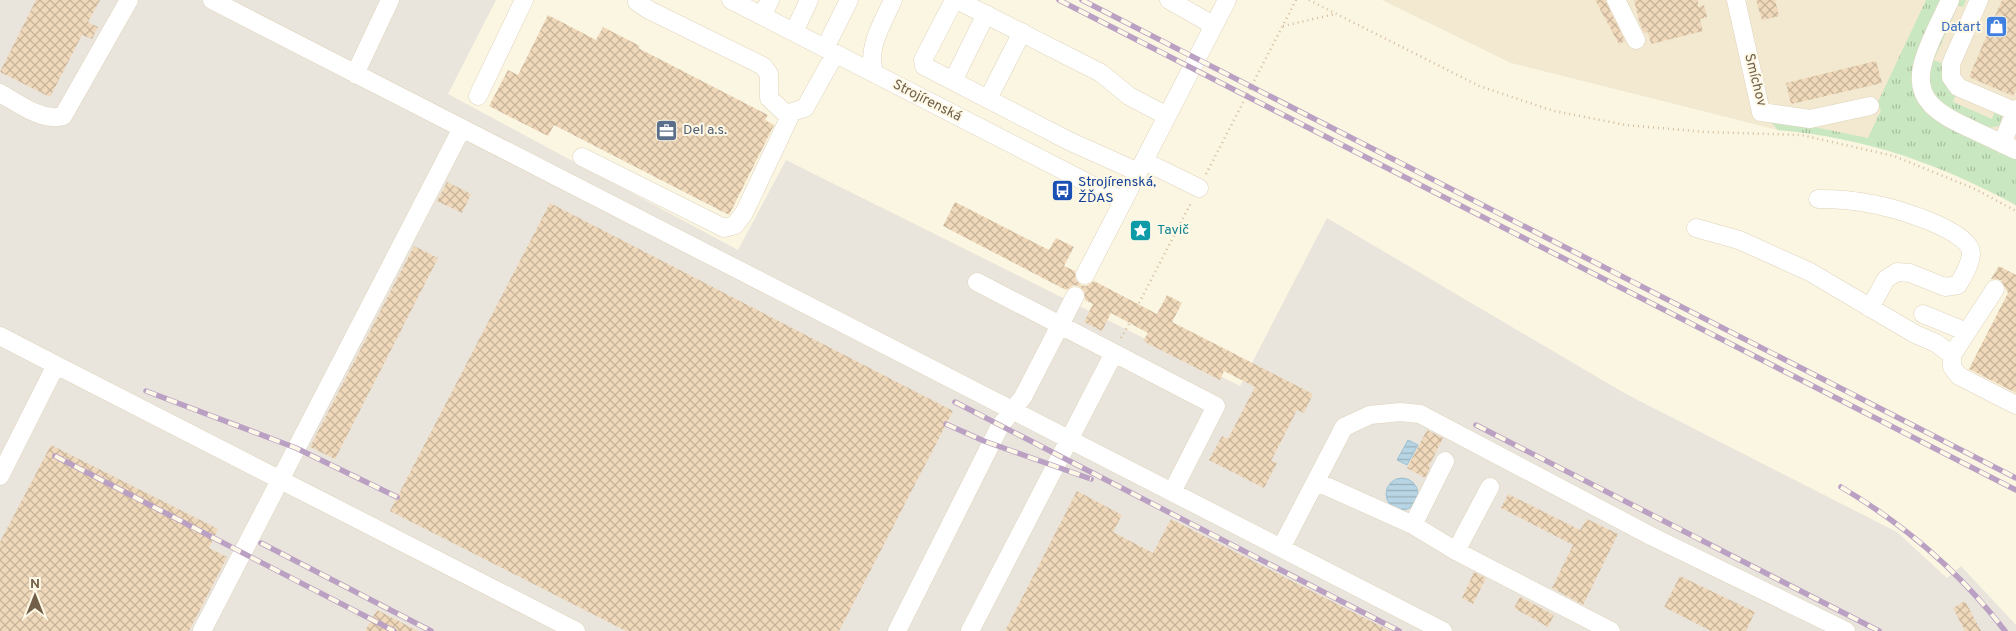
<svg xmlns="http://www.w3.org/2000/svg" width="2016" height="631" font-family="Overpass,sans-serif">
<style>
.residential{fill:#f2e9d0}
.industrial{fill:#eae5dc}
.grass{fill:url(#grass-tufts)}
.water{fill:url(#water-rules);stroke:#9dc2d5}
.building{fill:url(#building-cross-hatch)}
.lines{fill:none;stroke-linecap:round;stroke-linejoin:round}
.minor-casing{stroke:#dfd3bd;stroke-width:19}
.path{stroke:#d4bc9d;stroke-width:2.5;stroke-dasharray:1 4;stroke-linecap:butt}
.minor{stroke:#fff;stroke-width:18}
.rail-casing{stroke:#baa1c3;stroke-width:5.5}
.rail{stroke:#fef9e7;stroke-width:4;stroke-dasharray:11;stroke-linecap:butt}
.labels{text-anchor:middle;dominant-baseline:central;stroke-width:4;stroke-linejoin:round;paint-order:stroke}
.shop-label{font-size:14px;fill:#366cbe;stroke:#fef9e7;text-anchor:end}
.street-label{font-size:14px;fill:#715f49;stroke:#fef9e7}
.service-label{font-size:14px;fill:#4e5e75;stroke:#fef9e7;text-anchor:start}
.transit-label{font-size:14px;fill:#164399;stroke:#fef9e7;text-anchor:start}
.culture-label{font-size:14px;fill:#0d838f;stroke:#fef9e7;text-anchor:start}
</style>
<defs>
<pattern id="grass-tufts" width="24" height="20" patternUnits="userSpaceOnUse" patternTransform="scale(1.25)"><rect width="24" height="20" fill="#c9e8c1"/><path d="M3 7l-1-3M5 7V3M7 7l1-3M15 17l-1-3M17 17v-4M19 17l1-3" fill="none" stroke="#a8bf9f"/></pattern>
<pattern id="water-rules" width="6" height="5" patternUnits="userSpaceOnUse" patternTransform="scale(1.25)"><rect width="6" height="5" fill="#b7d5e4"/><path d="M0 2.5h6" fill="none" stroke="#99b0bb"/></pattern>
<pattern id="building-cross-hatch" width="8" height="8" patternUnits="userSpaceOnUse" patternTransform="scale(1.25)"><rect width="8" height="8" fill="#f0d9ba"/><path d="M0 0l8 8M0 8l8-8" fill="none" stroke="#c7b399"/></pattern>
</defs>
<rect width="100%" height="100%" fill="#fbf6e1"/>
<path class="residential" d="M 1382,0 L 2016,0 L 2016,205 L 1958,176 L 1892,151 L 1855,141 L 1816,134 L 1778,130 L 1511,63 Z"/>
<path class="industrial" d="M 0,0 L 496,0 L 448,94 L 738,250 L 786,160 L 1240,386 L 1327,218 L 1626,394 L 1897,532 L 1947,578 L 1961,566 L 2016,625 L 2016,631 L 0,631 Z"/>
<path class="grass" d="M 1926,0 L 1941,0 L 1918,98 L 2016,156 L 2016,205 C 1938,163 1866,138 1778,130 L 1766,117 L 1868,138 L 1881,110 L 1877,104 Z
M 1957,0 L 1966,0 L 1963,7 L 1958,5 L 1934,60 L 1943,64 L 1957,91 L 1953,102 L 1992,119 L 1996,107 L 2002,112 L 2001,123 L 1998,126 L 1989,128 L 1944,108 L 1930,89 L 1928,71 Z"/>
<path class="water" d="M 1408,440 L 1418,445 L 1407,465 L 1397,460 Z
M1386 494a16 16 0 1 1 32 0a16 16 0 1 1-32 0Z"/>
<path class="building" d="M 36,0 L 100,0 L 88,22 L 98,27 L 92,39 L 82,35 L 50,97 L 0,72 Z
M 1595,0 L 1605,0 L 1625,41 L 1619,44 Z
M 1634,0 L 1698,0 L 1698,7 L 1704,5 L 1707,17 L 1700,19 L 1703,31 L 1651,44 L 1648,32 L 1644,33 L 1640,24 Z
M 1756,0 L 1775,0 L 1779,16 L 1762,20 Z
M 2002,0 L 2016,0 L 2016,90 L 2013,96 L 1969,77 Z
M 548,15 L 596,40 L 603,27 L 640,46 L 638,48 L 768,115 L 765,120 L 774,125 L 729,215 L 554,125 L 548,136 L 489,106 L 508,70 L 518,75 Z
M 1876,61 L 1882,83 L 1791,104 L 1786,83 Z
M 447,182 L 471,194 L 462,213 L 437,201 Z
M 955,202 L 1049,250 L 1056,238 L 1074,247 L 1064,266 L 1075,271 L 1076,280 L 1081,285 L 1086,286 L 1094,281 L 1157,314 L 1167,295 L 1182,303 L 1172,322 L 1313,394 L 1304,413 L 1297,410 L 1271,461 L 1277,463 L 1264,488 L 1209,460 L 1222,436 L 1228,439 L 1255,387 L 1224,371 L 1220,380 L 1143,341 L 1148,333 L 1111,313 L 1102,331 L 1084,322 L 1093,304 L 1085,300 L 1084,291 L 1080,287 L 1074,285 L 1066,290 L 943,226 Z
M 550,203 L 953,411 L 839,631 L 626,631 L 390,511 Z
M 414,246 L 438,258 L 335,459 L 310,447 Z
M 1999,266 L 2016,275 L 2016,393 L 1969,369 L 2008,293 L 2001,280 L 1991,279 Z
M 1427,430 L 1443,438 L 1429,466 L 1430,467 L 1425,478 L 1407,468 Z
M 51,445 L 218,529 L 209,548 L 227,557 L 189,631 L 0,631 L 0,542 Z
M 1077,491 L 1122,515 L 1113,532 L 1153,553 L 1171,519 L 1390,631 L 1005,631 Z
M 1508,494 L 1580,530 L 1587,519 L 1618,534 L 1583,605 L 1552,588 L 1573,545 L 1501,508 Z
M 1474,572 L 1486,578 L 1473,604 L 1462,598 Z
M 1680,576 L 1755,612 L 1746,631 L 1711,631 L 1664,607 Z
M 1520,597 L 1554,615 L 1548,627 L 1514,608 Z
M 1965,601 L 1981,631 L 1965,631 L 1953,608 Z
M 377,610 L 418,631 L 365,631 Z"/>
<g class="lines">
<defs>
<path id="minor" d="M 212,0 L 1443,631
M 637,0 L 637,2 L 649,10 L 763,66 L 769,74 L 769,98 L 786,114 L 805,108 L 835,54
M 731,0 L 1123,201
M 957,0 L 952,4 L 923,60 L 924,66 L 1069,141 L 1138,172
M 957,0 L 1101,73 L 1129,96 L 1167,116
M 1169,0 L 1213,25
M 1616,0 L 1636,40
M 1736,0 L 1761,112 L 1810,119 L 1870,106
M 1950,0 C 1941,20 1928,43 1923,63 C 1912,102 1942,115 1971,129 C 1986,136 2001,143 2016,150
M 1979,0 L 1951,64 L 1951,77 L 1958,87 L 2014,111
M 762,16 L 770,0
M 794,32 L 809,0
M 825,48 L 849,0
M 355,74 L 390,0
M 875,74 C 865,49 883,23 893,0
M 953,81 L 986,14
M 0,93 C 18,103 42,122 63,116 L 129,0
M 478,96 L 524,0
M 988,99 L 1022,32
M 2002,144 L 2016,109
M 582,157 L 724,228 L 735,225 L 744,213 L 792,112
M 1144,161 L 1199,188
M 1818,199 C 1836,199 1854,200 1872,204 C 1892,207 1971,230 1971,253 C 1971,264 1963,276 1958,285 L 1945,287 L 1910,273 L 1897,272 L 1886,279 L 1870,308
M 1696,228 L 1739,240 L 1810,272 L 1915,334 L 1936,343 L 1952,355
M 1085,275 L 1227,0
M 977,282 L 1216,406 L 1172,492
M 1995,289 L 1952,355 L 1952,367 L 1959,376 L 2016,405
M 1923,314 L 1967,332
M 0,336 L 56,365
M 0,476 L 56,365 L 576,631
M 1317,482 L 1413,525 L 1456,551 L 1611,631
M 1413,525 L 1445,461
M 1281,548 L 1344,427 L 1370,415 L 1400,412 L 1420,414 L 1651,536 L 1846,631
M 1456,551 L 1490,487
M 202,631 L 462,128
M 897,631 L 1000,426 L 1023,397 L 1075,296
M 970,631 L 1114,353"/>
</defs>
<use href="#minor" class="minor-casing"/>
<path class="path" d="M 1309,0 L 1479,86 L 1554,111 L 1626,125 L 1705,132 L 1801,135 L 1894,156 L 1975,189 L 2016,211
M 1283,26 L 1335,14
M 1206,174 L 1296,0
M 1139,303 L 1192,201
M 1121,338 L 1129,324"/>
<use href="#minor" class="minor"/>
<defs>
<path id="rail" d="M 1059,0 L 2016,490
M 1082,0 L 2016,478
M 146,391 L 296,448 L 397,497
M 955,402 L 1399,631
M 946,424 L 984,441 L 1091,479
M 1476,425 L 1879,631
M 55,456 L 394,631
M 1841,487 C 1905,525 1960,572 2005,631
M 261,543 L 431,631"/>
</defs>
<use href="#rail" class="rail-casing"/>
<use href="#rail" class="rail"/>
</g>
<defs>
<symbol id="shop-square" viewBox="-11 -11 22 22"><rect x="-9" y="-9" width="18" height="18" rx="4" fill="#3f7fe0" stroke="#fef9e7"/><path d="M-5-2.5h2.3a2.7 3.5 0 0 1 5.4 0H5L5.5 6h-11ZM-1.5-2.5h3a1.5 2.3 0 0 0-3 0Z" fill="#fff"/></symbol>
<symbol id="office-square" viewBox="-11 -11 22 22"><rect x="-9" y="-9" width="18" height="18" rx="4" fill="#5c6f8a" stroke="#fef9e7"/><path d="M-6-3h4V-5.5h4V-3h4V5H-6ZM-1-4.5V-3h2v-1.5ZM-6 0V1H6V0Z" fill="#fff"/></symbol>
<symbol id="bus-square" viewBox="-11 -11 22 22"><rect x="-9" y="-9" width="18" height="18" rx="4" fill="#1a4fb4" stroke="#fef9e7"/><path d="M-5-6H5V4H4V6H2V4H-2V6H-4V4H-5ZM-3.5-4V0h7V-4ZM-3.5 1.2v1.5H-2V1.2ZM2 1.2v1.5H3.5V1.2Z" fill="#fff"/></symbol>
<symbol id="sight-square" viewBox="-11 -11 22 22"><rect x="-9" y="-9" width="18" height="18" rx="4" fill="#0f9aa8" stroke="#fef9e7"/><path d="M0-6L1.8-2.2L6-1.7L2.9 1.2L3.7 5.4L0 3.3L-3.7 5.4L-2.9 1.2L-6-1.7L-1.8-2.2Z" fill="#fff"/></symbol>
</defs>
<g fill-rule="evenodd">
<use href="#shop-square" x="1984" y="14" width="25" height="25"/>
<use href="#office-square" x="654" y="118" width="25" height="25"/>
<use href="#bus-square" x="1050" y="178" width="25" height="25"/>
<use href="#sight-square" x="1128" y="218" width="25" height="25"/>
</g>
<g class="labels">
<g class="shop-label">
<text x="1981" y="27">Datart</text>
</g>
<g class="street-label">
<text transform="translate(1755 80) rotate(76)">Smíchov</text>
<text transform="translate(927 101) rotate(27)">Strojírenská</text>
</g>
<g class="service-label">
<text x="683" y="130">Del a.s.</text>
</g>
<g class="transit-label">
<text x="1078" y="182">Strojírenská,<tspan x="1078" dy="16">ŽĎAS</tspan></text>
</g>
<g class="culture-label">
<text x="1157" y="230">Tavič</text>
</g>
</g>
<g transform="translate(35 596)" stroke="#fef9e7" stroke-width="4" paint-order="stroke">
<path d="M0-4L9 19L0 12L-9 19Z" fill="#715f49"/>
<text y="-8" font-size="14" font-weight="bold" text-anchor="middle" fill="#715f49">N</text>
</g>
</svg>
